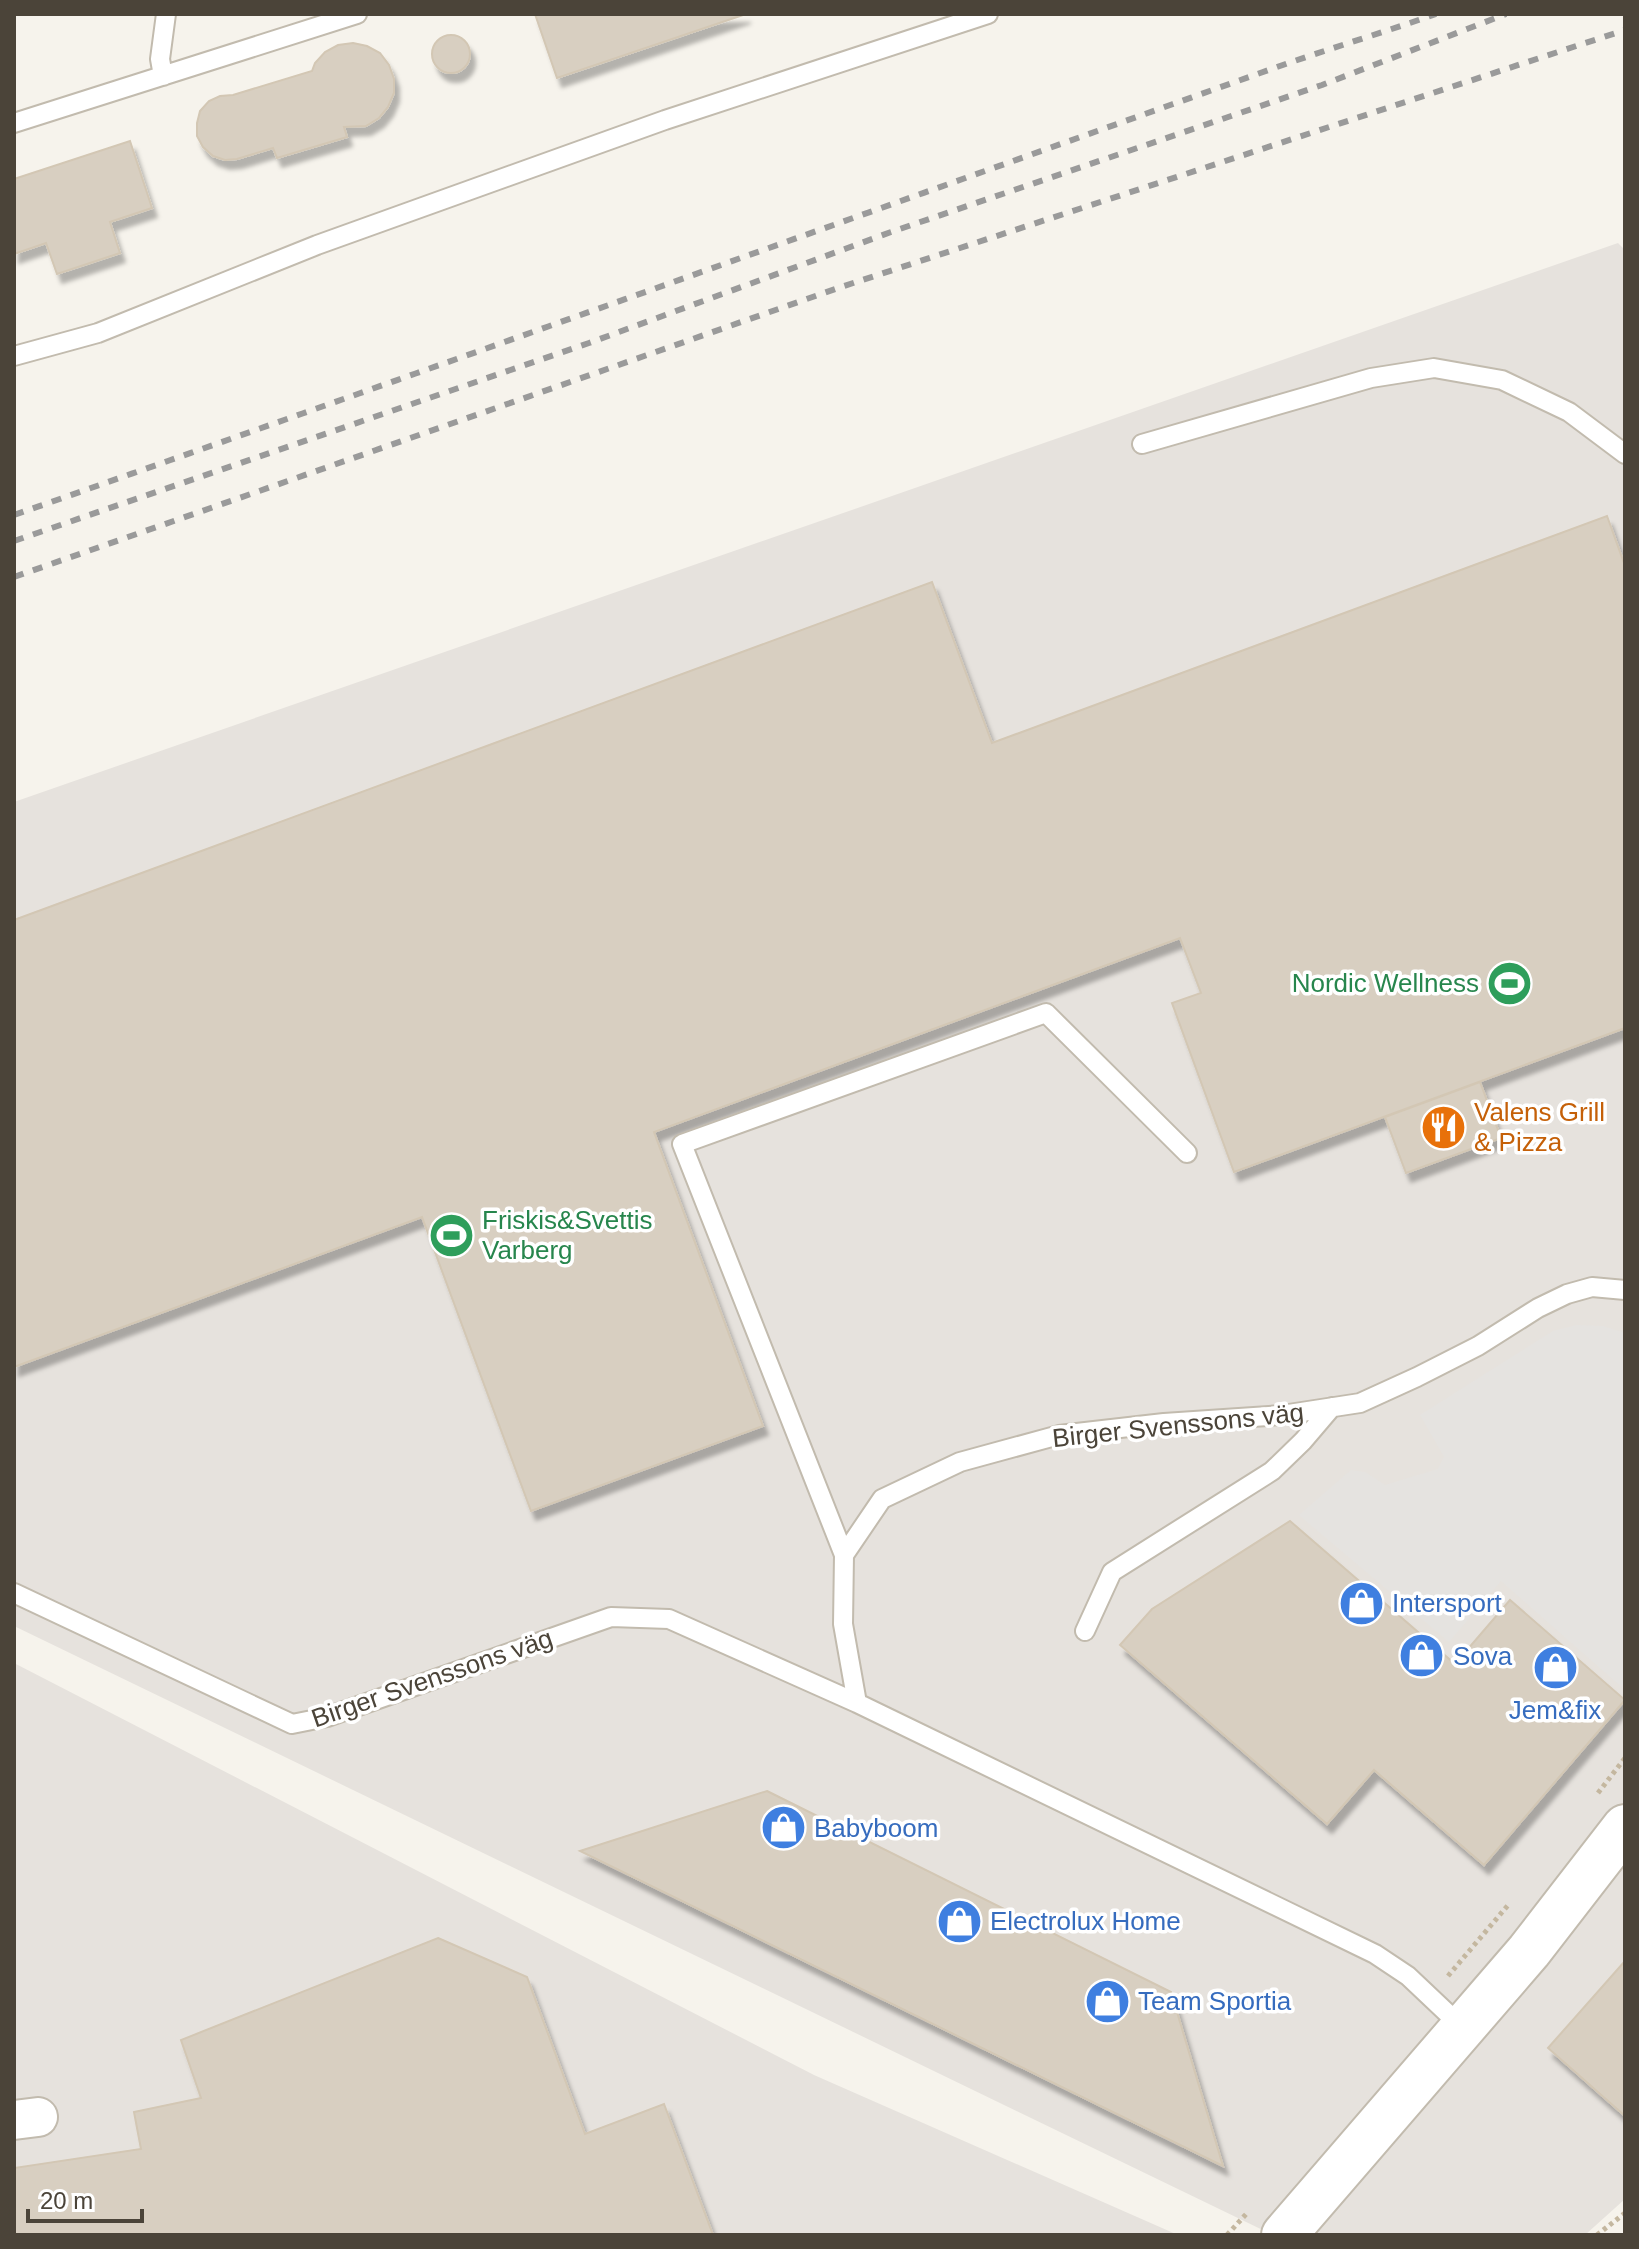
<svg xmlns="http://www.w3.org/2000/svg" width="1639" height="2249" font-family="Helvetica,sans-serif">
<style>
.industrial{fill:#e6e2dd}
.parking{fill:#e5e3e0}
.building{fill:#d8cfc1;stroke:#d3c7b4;stroke-width:2;filter:url(#shadow)}
.lines{fill:none;stroke-linecap:round;stroke-linejoin:round}
.service-casing{stroke:#c2bbae;stroke-width:22}
.minor-casing{stroke:#c2bbae;stroke-width:42}
.tertiary-casing{stroke:#c2bbae;stroke-width:48}
.path{stroke:#c4b79f;stroke-width:5;stroke-dasharray:4 4;stroke-linecap:butt}
.service{stroke:#fff;stroke-width:18}
.minor{stroke:#fff;stroke-width:38}
.tertiary{stroke:#fff;stroke-width:44}
.rail{stroke:#9a9a9a;stroke-width:6;stroke-dasharray:10 10;stroke-linecap:butt}
.labels{text-anchor:middle;dominant-baseline:central;stroke-width:7;stroke-linejoin:round;paint-order:stroke}
.leisure-label{font-size:26px;fill:#27864d;stroke:#fff;text-anchor:end}
.food-label{font-size:26px;fill:#c56008;stroke:#fff;text-anchor:start}
.street-label{font-size:26px;fill:#4b4439;stroke:#fff}
.shop-label{font-size:26px;fill:#366cbe;stroke:#fff;text-anchor:start}
</style>
<defs>
<filter id="shadow"><feDropShadow dx="5" dy="9" stdDeviation="2" flood-color="#0004"/></filter>
</defs>
<rect width="100%" height="100%" fill="#f6f3ec"/>
<path class="industrial" d="M 1618,243 L 1625,250 L 1625,2199 L 1585,2235 L 1273,2235 L 14,1626 L 14,802 Z
M 14,1663 L 814,2075 L 1178,2235 L 14,2235 Z"/>
<path class="parking" d="M 1577,1325 L 1603,1326 L 1625,1333 L 1625,1690 L 1501,1581 L 1449,1642 L 1299,1515 L 1351,1470 L 1365,1472 L 1385,1485 L 1438,1469 L 1444,1457 L 1420,1415 L 1553,1331 Z"/>
<path class="building" d="M 535,14 L 746,14 L 557,78 Z
M432 54a19 19 0 1 1 38 0a19 19 0 1 1-38 0Z
M 353,43 L 367,46 L 380,53 L 389,65 L 394,79 L 394,93 L 388,107 L 379,118 L 366,126 L 344,127 L 347,137 L 277,158 L 273,148 L 237,159 L 225,160 L 213,156 L 203,147 L 197,136 L 197,123 L 200,111 L 209,101 L 220,96 L 233,95 L 312,71 L 315,63 L 325,52 L 338,45 Z
M 130,141 L 152,208 L 110,222 L 120,253 L 57,274 L 46,243 L 14,254 L 14,179 Z
M 1607,516 L 1625,566 L 1625,1028 L 1234,1172 L 1172,1003 L 1201,993 L 1180,938 L 654,1132 L 763,1426 L 531,1511 L 422,1217 L 14,1367 L 14,920 L 932,582 L 992,743 Z
M 1480,1082 L 1501,1138 L 1406,1173 L 1385,1117 Z
M 1290,1521 L 1455,1664 L 1510,1600 L 1625,1700 L 1484,1865 L 1374,1770 L 1327,1824 L 1120,1645 L 1152,1609 Z
M 767,1791 L 1171,1992 L 1223,2166 L 580,1851 Z
M 438,1938 L 527,1977 L 585,2134 L 664,2104 L 713,2235 L 14,2235 L 14,2168 L 141,2149 L 134,2112 L 201,2098 L 181,2040 Z
M 1625,1961 L 1625,2116 L 1548,2048 Z"/>
<g class="lines">
<defs>
<path id="service" d="M 163,76 L 160,59 L 166,14
M 14,123 L 357,14
M 14,356 L 98,333 L 317,245 L 665,120 L 988,14
M 1142,444 L 1371,378 L 1434,368 L 1502,380 L 1569,412 L 1625,454
M 844,1555 L 682,1144 L 1046,1013 L 1187,1153
M 14,1593 L 292,1724 L 327,1717 L 611,1617 L 669,1619 L 857,1703
M 1085,1631 L 1112,1572 L 1272,1471 L 1303,1441 L 1332,1407
M 1463,2028 L 1408,1976 L 1375,1954 L 857,1703 L 843,1624 L 844,1555 L 882,1499 L 960,1462 L 1059,1435 L 1164,1423 L 1282,1415 L 1360,1403 L 1417,1377 L 1478,1346 L 1538,1308 L 1567,1294 L 1592,1287 L 1625,1290"/>
<path id="minor" d="M 14,2120 L 38,2117"/>
<path id="tertiary" d="M 1284,2235 L 1529,1951 L 1625,1827"/>
</defs>
<use href="#service" class="service-casing"/>
<use href="#minor" class="minor-casing"/>
<use href="#tertiary" class="tertiary-casing"/>
<path class="path" d="M 1598,1793 L 1625,1758
M 1448,1976 L 1509,1904
M 1227,2235 L 1248,2212
M 1597,2235 L 1625,2213"/>
<use href="#service" class="service"/>
<use href="#minor" class="minor"/>
<use href="#tertiary" class="tertiary"/>
<path class="rail" d="M 14,515 C 431,369 847,220 1263,72 C 1321,51 1379,34 1436,14
M 14,541 L 589,343 L 891,232 L 1322,85 L 1506,14
M 14,577 L 841,287 L 1625,30"/>
</g>
<defs>
<symbol id="stadium-disc" viewBox="-11 -11 22 22"><circle r="9.5" fill="#2e9e5b" stroke="#fff"/><path d="M0-5a6.5 5 0 1 0 0 10a6.5 5 0 1 0 0-10ZM-3.5-1.8h7v3.6h-7Z" fill="#fff"/></symbol>
<symbol id="restaurant-disc" viewBox="-11 -11 22 22"><circle r="9.5" fill="#e8710a" stroke="#fff"/><path d="M-5-6h1v4h1v-4h1v4h1v-4h1v5L-1.5 .5V6h-2V.5L-5-1ZM5-6V6H3V1.5H1.5Q1.5-4 5-6Z" fill="#fff"/></symbol>
<symbol id="shop-disc" viewBox="-11 -11 22 22"><circle r="9.5" fill="#3f7fe0" stroke="#fff"/><path d="M-5-2.5h2.3a2.7 3.5 0 0 1 5.4 0H5L5.5 6h-11ZM-1.5-2.5h3a1.5 2.3 0 0 0-3 0Z" fill="#fff"/></symbol>
</defs>
<g fill-rule="evenodd">
<use href="#stadium-disc" x="1484" y="958" width="51" height="51"/>
<use href="#restaurant-disc" x="1418" y="1102" width="51" height="51"/>
<use href="#stadium-disc" x="426" y="1210" width="51" height="51"/>
<use href="#shop-disc" x="1336" y="1578" width="51" height="51"/>
<use href="#shop-disc" x="1396" y="1630" width="51" height="51"/>
<use href="#shop-disc" x="1530" y="1642" width="51" height="51"/>
<use href="#shop-disc" x="758" y="1802" width="51" height="51"/>
<use href="#shop-disc" x="934" y="1896" width="51" height="51"/>
<use href="#shop-disc" x="1082" y="1976" width="51" height="51"/>
</g>
<g class="labels">
<g class="leisure-label">
<text x="1479" y="983">Nordic Wellness</text>
<text x="482" y="1220" text-anchor="start">Friskis&amp;Svettis<tspan x="482" dy="30">Varberg</tspan></text>
</g>
<g class="food-label">
<text x="1474" y="1112">Valens Grill<tspan x="1474" dy="30">&amp; Pizza</tspan></text>
</g>
<g class="street-label">
<text transform="translate(1178 1425) rotate(-6)">Birger Svenssons väg</text>
<text transform="translate(432 1678) rotate(-19)">Birger Svenssons väg</text>
</g>
<g class="shop-label">
<text x="1392" y="1603">Intersport</text>
<text x="1453" y="1656">Sova</text>
<text x="1555" y="1710" text-anchor="middle">Jem&amp;fix</text>
<text x="814" y="1828">Babyboom</text>
<text x="990" y="1921">Electrolux Home</text>
<text x="1138" y="2001">Team Sportia</text>
</g>
</g>
<rect width="1639" height="2249" fill="none" stroke="#4b4439" stroke-width="32"/>
<path d="M28 2209v12h114v-12" fill="none" stroke="#4b4439" stroke-width="4"/>
<text x="40" y="2209" font-size="24" fill="#4b4439" stroke="#ffffff" stroke-width="6" paint-order="stroke">20 m</text>
</svg>
